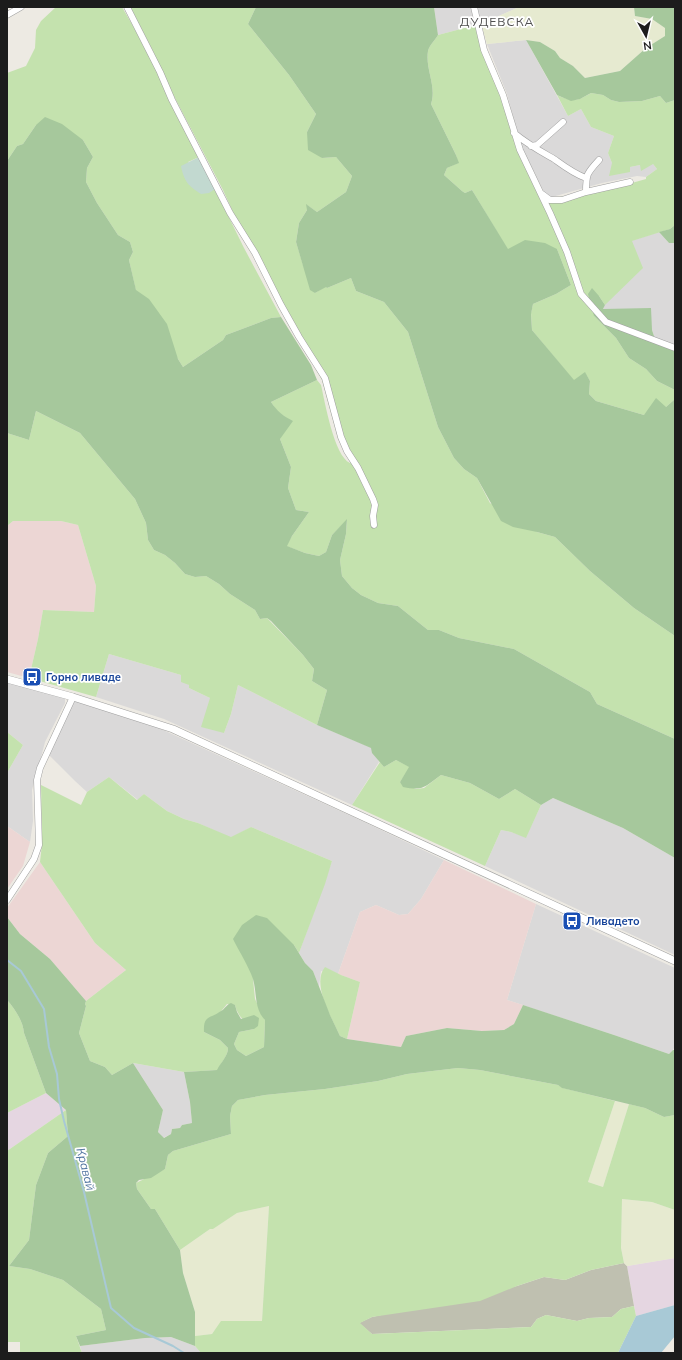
<svg xmlns="http://www.w3.org/2000/svg" width="682" height="1360" font-family="Mulish,sans-serif">
<style>
.residential{fill:#dad9d9}
.commercial{fill:#ecd6d4}
.industrial{fill:#e5d6e1}
.construction{fill:#bfc0b0}
.farmland{fill:#e6ead0}
.grass{fill:#c4e2ae}
.forest{fill:#a6c89c}
.wetland{fill:#c2d9d0}
.water{fill:#a8c9d6}
.lines{fill:none;stroke-linecap:round;stroke-linejoin:round}
.stream{stroke:#a8c9d6;stroke-width:2}
.minor-casing{stroke:#a0a0a0;stroke-width:7}
.tertiary-casing{stroke:#a0a0a0;stroke-width:8}
.minor{stroke:#fff;stroke-width:6}
.tertiary{stroke:#fff;stroke-width:7}
.labels{text-anchor:middle;dominant-baseline:central;stroke-width:3.5;stroke-linejoin:round;paint-order:stroke}
.transit-label{font-size:11px;font-weight:bold;fill:#164399;stroke:#fff;text-anchor:start}
.neighbourhood-label{font-size:12px;letter-spacing:1px;fill:#4f4f4f;stroke:#fff}
.water-label{font-size:12px;font-style:italic;fill:#5376a1;stroke:#fff}
</style>
<rect width="100%" height="100%" fill="#edeae3"/>
<path class="residential" d="M 434,7 L 473,7 L 476,25 L 438,35 Z
M 475,7 L 519,7 L 481,24 Z
M 526,40 L 568,116 L 581,109 L 591,127 L 614,136 L 608,153 L 612,163 L 630,171 L 630,167 L 640,165 L 653,164 L 657,169 L 646,177 L 637,176 L 602,183 L 552,197 L 545,194 L 521,145 L 507,94 L 487,44 Z
M 659,232 L 669,243 L 675,243 L 675,346 L 655,339 L 652,330 L 603,309 L 631,241 Z
M 109,654 L 181,675 L 181,679 L 189,685 L 189,688 L 210,698 L 224,733 L 231,714 L 238,685 L 317,725 L 372,748 L 379,762 L 352,805 L 164,719 L 96,697 Z
M 7,682 L 53,695 L 65,699 L 65,703 L 45,742 L 40,761 L 32,790 L 33,821 L 30,842 L 7,826 L 7,773 L 23,745 L 7,732 Z
M 76,701 L 150,724 L 360,820 L 444,860 L 421,899 L 408,914 L 399,915 L 376,905 L 360,912 L 338,974 L 321,971 L 319,987 L 313,971 L 305,963 L 299,953 L 332,861 L 251,827 L 231,838 L 198,823 L 184,819 L 167,811 L 144,794 L 138,800 L 109,777 L 87,792 L 75,781 L 49,755 L 71,702 Z
M 553,798 L 623,828 L 675,858 L 675,955 L 485,866 L 501,830 L 511,832 L 526,837 L 541,805 Z
M 536,904 L 675,968 L 675,1046 L 673,1050 L 669,1054 L 614,1035 L 507,1000 Z
M 133,1063 L 184,1072 L 190,1102 L 192,1123 L 182,1125 L 180,1128 L 172,1129 L 171,1134 L 163,1138 L 158,1132 L 163,1110 Z
M 171,1337 L 195,1346 L 201,1353 L 82,1353 L 80,1346 L 145,1338 Z"/>
<path class="commercial" d="M 13,521 L 61,521 L 78,525 L 96,586 L 94,612 L 43,610 L 38,639 L 29,678 L 7,672 L 7,526 Z
M 7,826 L 30,842 L 23,866 L 7,889 Z
M 444,860 L 536,904 L 507,1000 L 523,1005 L 514,1024 L 504,1030 L 482,1031 L 447,1028 L 406,1036 L 401,1047 L 347,1039 L 360,982 L 338,974 L 360,912 L 376,905 L 399,915 L 408,914 L 421,899 Z
M 40,862 L 95,943 L 126,970 L 86,1001 L 50,959 L 20,934 L 7,917 L 7,908 Z"/>
<path class="industrial" d="M 46,1093 L 66,1110 L 7,1151 L 7,1113 Z
M 675,1258 L 675,1305 L 636,1316 L 627,1266 Z"/>
<path class="construction" d="M 624,1263 L 627,1266 L 634,1306 L 621,1309 L 612,1317 L 589,1318 L 577,1321 L 546,1315 L 537,1319 L 531,1327 L 372,1334 L 359,1323 L 372,1317 L 517,1286 L 544,1277 L 565,1280 L 591,1270 Z"/>
<path class="farmland" d="M 519,7 L 634,7 L 635,16 L 652,19 L 665,28 L 665,36 L 646,48 L 620,71 L 585,78 L 573,66 L 560,58 L 555,51 L 540,42 L 526,40 L 487,44 L 481,24 Z
M 615,1101 L 629,1104 L 603,1187 L 588,1182 Z
M 622,1199 L 652,1202 L 675,1210 L 675,1258 L 627,1266 L 624,1263 L 621,1248 Z
M 269,1206 L 262,1321 L 222,1321 L 212,1334 L 195,1336 L 195,1312 L 183,1273 L 180,1250 L 210,1229 L 213,1229 L 237,1213 Z"/>
<path class="grass" d="M 56,7 L 122,7 L 144,45 L 199,157 L 188,162 L 215,189 L 244,248 L 281,317 L 271,318 L 226,335 L 223,340 L 183,367 L 136,291 L 129,260 L 133,252 L 130,242 L 118,235 L 97,203 L 86,182 L 87,168 L 93,157 L 83,140 L 36,125 L 23,144 L 17,146 L 7,161 L 7,73 L 26,66 L 35,48 L 36,30 L 41,21 Z
M 130,7 L 256,7 L 248,24 L 289,75 L 316,114 L 307,132 L 322,158 L 336,157 L 352,176 L 346,192 L 317,212 L 307,205 L 307,210 L 299,223 L 296,242 L 303,265 L 315,293 L 326,286 L 327,288 L 351,278 L 356,291 L 384,302 L 408,332 L 438,427 L 454,458 L 464,469 L 477,478 L 490,503 L 537,532 L 555,537 L 590,571 L 634,608 L 675,636 L 675,739 L 597,704 L 590,692 L 514,649 L 459,638 L 439,630 L 428,630 L 398,606 L 378,603 L 361,595 L 352,588 L 342,576 L 340,560 L 346,534 L 347,520 L 332,535 L 326,552 L 319,556 L 305,553 L 286,546 L 292,536 L 309,512 L 296,510 L 288,488 L 291,467 L 280,439 L 285,417 L 277,411 L 271,402 L 317,380 L 321,385 C 325,402 334,456 350,463 L 351,461 L 338,438 L 322,380 L 243,234 L 223,190 L 165,79 L 154,53 Z
M 476,25 L 499,85 L 516,141 L 571,262 L 572,258 L 547,199 C 580,194 613,189 646,179 L 646,177 L 657,169 L 653,164 L 641,171 L 640,165 L 630,167 L 630,172 L 609,176 L 612,163 L 608,153 L 614,136 L 591,127 L 581,109 L 568,116 L 557,95 C 573,102 576,102 591,93 L 603,95 L 611,100 L 619,102 L 642,101 L 660,96 L 666,103 L 675,100 L 675,225 L 670,229 L 632,241 L 643,268 L 605,305 L 599,296 L 594,316 L 616,338 L 629,358 L 646,369 L 657,381 L 675,390 L 675,399 L 666,407 L 644,415 L 596,401 L 589,394 L 590,381 L 585,373 L 574,381 L 532,330 L 531,313 L 533,304 L 556,294 L 571,285 L 557,249 L 508,250 L 472,190 L 465,193 L 462,191 L 444,175 L 447,168 L 458,163 L 456,155 L 431,104 C 437,86 425,69 428,51 C 429,46 435,40 438,35 Z
M 36,411 L 80,433 L 135,499 L 146,523 L 148,540 L 154,550 L 165,555 L 175,563 L 185,574 L 195,577 L 206,576 L 219,584 L 230,594 L 255,610 L 260,619 L 267,618 L 303,655 L 314,669 L 312,681 L 327,690 L 317,725 L 238,685 L 231,714 L 224,733 L 201,727 L 210,698 L 189,688 L 189,685 L 181,682 L 181,675 L 109,654 L 96,697 L 29,678 L 38,639 L 43,610 L 94,612 L 96,586 L 78,525 L 61,521 L 13,521 L 7,526 L 7,433 L 29,440 Z
M 7,732 L 23,745 L 7,773 Z
M 396,760 L 410,767 L 400,782 L 416,789 L 424,788 L 441,775 L 470,783 L 499,799 L 515,789 L 541,805 L 526,838 L 511,832 L 501,830 L 485,866 L 352,805 L 380,762 L 384,767 Z
M 109,777 L 137,800 L 144,794 L 167,811 L 184,819 L 198,823 L 231,837 L 251,827 L 332,861 L 325,884 L 299,953 L 294,945 L 253,979 L 255,999 L 265,1020 L 264,1047 L 246,1056 L 237,1050 L 234,1044 L 239,1032 L 254,1029 C 245,1022 238,1017 235,1005 L 227,1004 L 204,1032 L 220,1040 L 228,1048 C 228,1056 221,1062 218,1070 L 184,1072 L 133,1063 L 112,1075 L 105,1067 L 90,1061 L 79,1033 L 86,1006 L 85,1004 L 86,1001 L 126,970 L 95,943 L 40,862 L 42,844 L 41,785 L 81,805 L 87,792 Z
M 325,967 L 341,975 L 360,982 L 347,1039 L 340,1036 C 332,1019 311,984 325,967 Z
M 7,1000 C 15,1009 23,1021 24,1033 L 46,1093 L 7,1113 Z
M 458,1068 L 480,1070 L 558,1085 L 563,1088 L 615,1101 L 588,1182 L 603,1187 L 629,1104 L 645,1108 L 664,1117 L 675,1115 L 675,1210 L 652,1202 L 622,1199 L 621,1248 L 624,1263 L 591,1270 L 565,1280 L 544,1277 L 517,1286 L 480,1301 L 372,1317 L 360,1323 L 372,1334 L 531,1327 L 537,1319 L 546,1315 L 577,1321 L 589,1318 L 612,1317 L 621,1309 L 634,1306 L 636,1316 L 618,1353 L 201,1353 L 195,1346 L 195,1336 L 212,1334 L 221,1321 L 262,1321 L 269,1206 L 237,1213 L 213,1229 L 210,1229 L 180,1250 L 155,1209 L 151,1209 L 137,1189 L 136,1183 L 165,1169 L 168,1155 L 173,1151 L 231,1134 L 230,1116 L 232,1106 L 238,1100 L 265,1095 L 325,1089 L 378,1081 L 407,1074 Z
M 66,1110 L 68,1136 L 48,1153 L 36,1185 L 29,1240 L 9,1266 L 30,1269 L 63,1280 L 101,1309 L 106,1330 L 76,1336 L 82,1353 L 20,1353 L 20,1342 L 7,1342 L 7,1151 Z"/>
<path class="forest" d="M 256,7 L 434,7 L 438,35 C 435,40 429,46 428,51 C 425,69 437,86 431,104 L 456,155 L 459,163 L 447,168 L 444,175 L 462,191 L 465,193 L 472,190 L 508,249 L 525,240 L 545,243 L 557,249 L 571,285 L 556,294 L 533,304 L 531,314 L 532,330 L 574,380 L 585,372 L 590,381 L 589,394 L 596,401 L 644,415 L 656,398 L 666,407 L 675,399 L 675,636 L 634,608 L 590,571 L 555,537 L 537,532 L 513,527 L 501,521 L 477,478 L 464,469 L 454,458 L 438,427 L 408,332 L 384,302 L 356,291 L 351,278 L 327,288 L 326,287 L 315,293 L 310,290 L 296,242 L 299,223 L 307,210 L 306,204 L 317,212 L 346,192 L 352,176 L 336,157 L 322,158 L 308,150 L 307,132 L 316,114 L 289,75 L 248,24 Z
M 634,7 L 675,7 L 675,100 L 666,103 L 660,96 L 642,101 L 619,102 L 611,100 L 603,95 L 591,93 L 580,99 L 571,101 L 557,95 L 526,40 L 540,42 L 555,51 L 560,58 L 573,66 L 585,78 L 620,71 L 646,48 L 665,36 L 665,28 L 652,19 L 635,16 Z
M 45,117 L 62,124 L 83,140 L 93,157 L 87,168 L 86,182 L 97,203 L 118,235 L 130,242 L 133,252 L 129,260 L 136,290 L 149,299 L 167,324 L 178,359 L 183,367 L 223,340 L 226,335 L 271,318 L 281,317 L 311,365 L 317,380 L 271,402 C 277,411 283,416 293,421 L 280,439 L 291,467 L 288,488 L 296,510 L 309,512 L 292,536 L 287,546 L 305,553 L 319,556 L 326,552 L 332,535 L 347,519 L 346,534 L 340,560 L 342,576 L 352,588 L 361,595 L 378,603 L 398,606 L 428,630 L 439,630 L 459,638 L 514,649 L 590,692 L 597,704 L 675,739 L 675,858 L 623,828 L 553,798 L 541,805 L 515,789 L 499,799 L 470,783 L 441,775 C 424,787 424,791 403,787 L 400,782 L 409,767 L 396,760 L 384,767 L 372,753 L 371,748 L 317,725 L 327,690 L 312,681 L 314,669 L 303,655 L 271,621 L 267,618 L 260,619 L 255,610 L 230,594 L 219,584 L 206,576 L 195,577 L 185,574 L 175,563 L 165,555 L 154,550 L 148,540 L 146,523 L 135,499 L 80,433 L 36,411 L 29,440 L 7,433 L 7,161 L 17,146 L 23,144 L 36,125 Z
M 675,225 L 675,243 L 669,243 L 659,232 L 670,229 Z
M 592,288 L 599,296 L 605,305 L 603,309 L 651,308 L 652,330 L 655,339 L 675,346 L 675,390 L 657,381 L 646,369 L 629,358 L 616,338 L 594,316 L 588,294 Z
M 256,915 L 267,918 L 294,945 L 305,963 L 313,971 L 330,1015 L 340,1036 L 347,1039 L 401,1047 L 406,1036 L 447,1028 L 482,1031 L 504,1030 L 514,1024 L 523,1005 L 614,1035 L 669,1054 L 673,1050 L 675,1050 L 675,1115 L 664,1117 L 645,1108 L 562,1088 L 558,1085 L 480,1070 L 458,1068 L 407,1074 L 378,1081 L 325,1089 L 265,1095 L 238,1100 L 232,1106 L 230,1116 L 231,1134 L 173,1151 L 168,1155 L 165,1169 L 151,1178 L 139,1180 L 136,1183 L 137,1189 L 151,1209 L 155,1209 L 180,1250 L 183,1273 L 195,1312 L 195,1346 L 171,1337 L 145,1338 L 80,1346 L 76,1336 L 106,1330 L 101,1309 L 63,1280 L 30,1269 L 9,1266 L 29,1240 L 36,1185 L 48,1153 L 68,1136 L 66,1110 L 46,1093 L 24,1033 C 23,1021 15,1009 7,1000 L 7,917 L 20,934 L 50,959 L 86,1001 L 85,1004 L 86,1006 L 79,1033 L 90,1061 L 105,1067 L 112,1075 L 133,1063 L 163,1110 L 158,1132 L 164,1138 L 171,1134 L 172,1129 L 180,1128 L 182,1125 L 192,1123 L 190,1102 L 184,1072 L 217,1070 C 221,1062 228,1056 228,1048 L 220,1040 L 204,1032 C 203,1015 210,1019 221,1011 C 225,1009 226,1005 231,1003 L 235,1005 L 237,1012 L 241,1019 L 254,1015 L 259,1018 L 258,1026 L 254,1029 L 239,1032 L 234,1044 L 237,1050 L 246,1056 L 264,1047 L 265,1020 C 254,1009 257,992 253,979 C 249,967 239,951 233,939 L 242,925 Z"/>
<path class="wetland" d="M 199,157 L 215,189 L 209,193 L 201,194 C 188,186 184,181 181,166 Z"/>
<path class="water" d="M 675,1305 L 675,1336 L 661,1353 L 618,1353 L 636,1316 Z"/>
<g class="lines">
<path class="stream" d="M 7,960 L 21,971 L 44,1009 L 49,1047 L 57,1074 L 59,1099 L 64,1121 L 84,1192 L 111,1308 L 134,1328 L 173,1346 L 184,1353"/>
<defs>
<path id="minor" d="M 127,7 L 160,72 L 172,100 L 230,213 L 255,253 L 281,305 L 299,337 L 325,378 L 341,437 L 347,451 L 358,468 L 373,499 L 375,505 L 373,516 L 374,525
M 474,7 L 484,50 L 503,95 L 520,150 L 550,213 L 567,252 L 581,294 L 606,322 L 675,348
M 7,15 L 21,7
M 514,133 C 527,144 540,151 554,159 C 565,167 574,174 586,178
M 531,146 L 537,145 L 563,122
M 586,192 C 586,174 587,173 599,160
M 542,194 L 550,200 L 562,200 L 586,192 L 630,182
M 7,900 L 34,859 L 39,845 L 37,780 L 40,768 L 73,697"/>
<path id="tertiary" d="M 7,679 L 73,697 L 173,729 L 675,961"/>
</defs>
<use href="#minor" class="minor-casing"/>
<use href="#tertiary" class="tertiary-casing"/>
<use href="#minor" class="minor"/>
<use href="#tertiary" class="tertiary"/>
</g>
<defs>
<symbol id="bus-square" viewBox="-11 -11 22 22"><rect x="-9" y="-9" width="18" height="18" rx="4" fill="#1a4fb4" stroke="#fff"/><path d="M-5-6H5V4H4V6H2V4H-2V6H-4V4H-5ZM-3.5-4V0h7V-4ZM-3.5 1.2v1.5H-2V1.2ZM2 1.2v1.5H3.5V1.2Z" fill="#fff"/></symbol>
</defs>
<g fill-rule="evenodd">
<use href="#bus-square" x="21" y="666" width="22" height="22"/>
<use href="#bus-square" x="561" y="910" width="22" height="22"/>
</g>
<g class="labels">
<g class="transit-label">
<text x="46" y="677">Горно ливаде</text>
<text x="586" y="921">Ливадето</text>
</g>
<g class="neighbourhood-label">
<text x="497" y="21">ДУДЕВСКА</text>
</g>
<g class="water-label">
<text transform="translate(86 1169) rotate(76)">Кравай</text>
</g>
</g>
<rect width="682" height="1360" fill="none" stroke="#1c1c1c" stroke-width="16"/>
<g transform="translate(646 36) rotate(172)" stroke="#ffffff" stroke-width="3" paint-order="stroke">
<path d="M0-3L7 15L0 10L-7 15Z" fill="#1c1c1c"/>
<text y="-6" font-size="11" font-weight="bold" text-anchor="middle" fill="#1c1c1c">N</text>
</g>
</svg>
